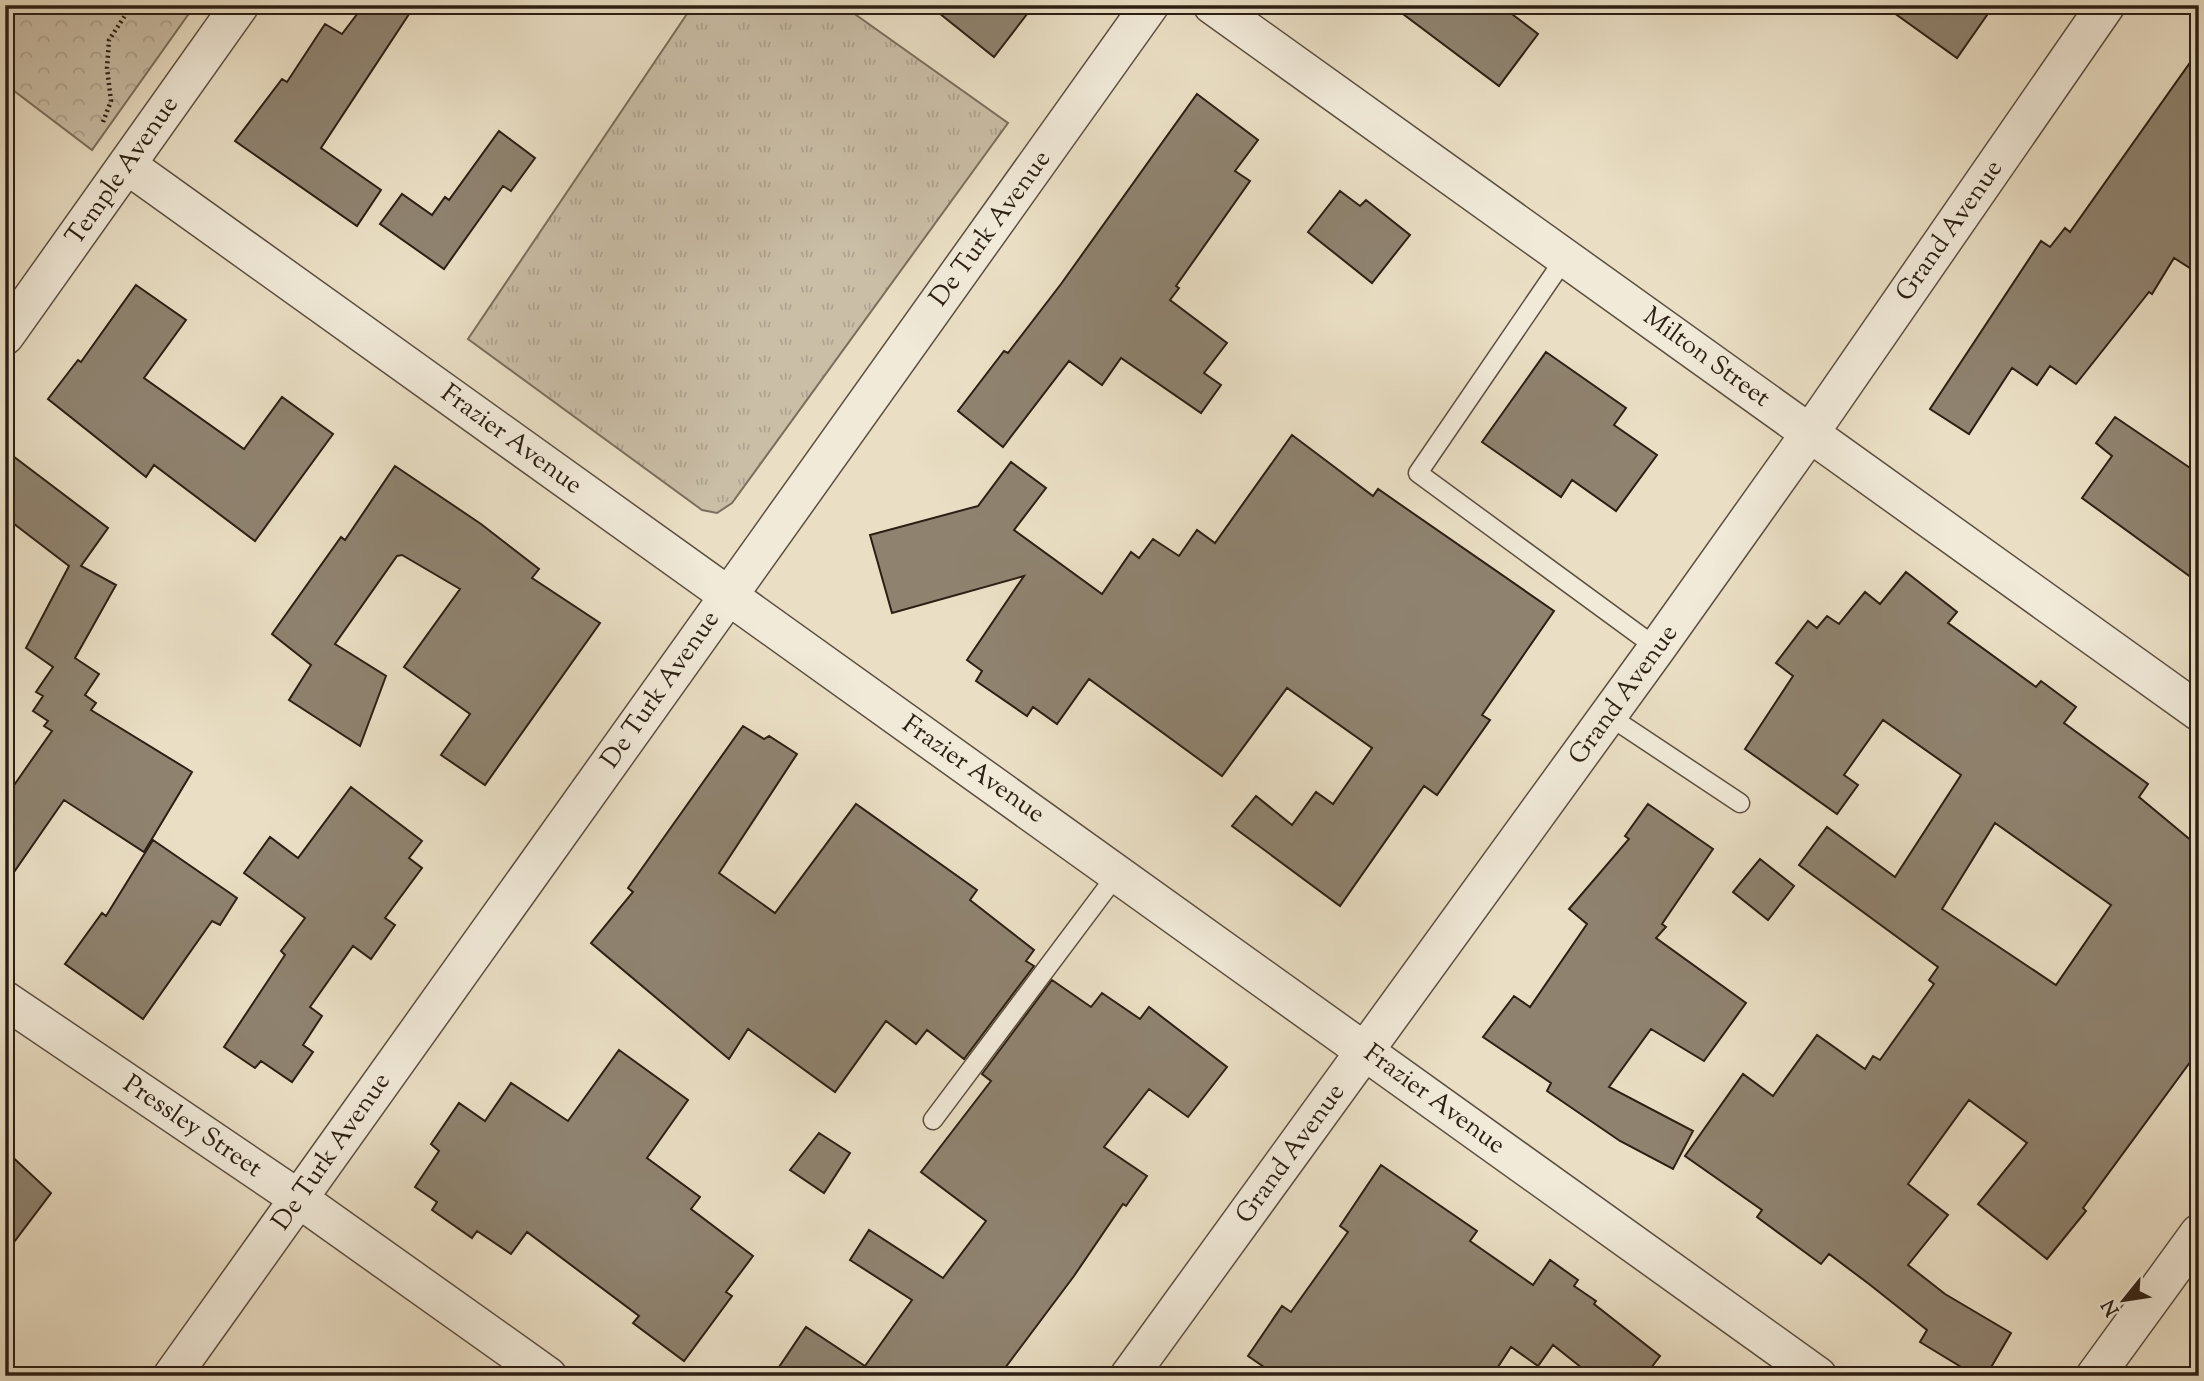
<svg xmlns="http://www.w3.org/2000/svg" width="2204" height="1381" font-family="'Sorts Mill Goudy',serif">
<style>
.grass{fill:url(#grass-tufts);stroke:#7b6e5d;stroke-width:2}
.forest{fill:url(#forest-crowns);stroke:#7b6e5d;stroke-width:2}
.building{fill:#8f8370;stroke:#2c1f13;stroke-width:2;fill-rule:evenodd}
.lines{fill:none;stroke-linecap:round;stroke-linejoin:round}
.service-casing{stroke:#5c4f40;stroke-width:21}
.minor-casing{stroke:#5c4f40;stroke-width:40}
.path{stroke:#2c1f13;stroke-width:4.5;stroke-dasharray:2 3.5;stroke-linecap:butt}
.service{stroke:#f1ead9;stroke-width:18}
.minor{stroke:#f1ead9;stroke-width:37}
.labels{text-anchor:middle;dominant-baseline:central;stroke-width:5;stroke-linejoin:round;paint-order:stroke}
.street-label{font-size:26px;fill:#2c1f13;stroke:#f1ead9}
</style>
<defs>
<pattern id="grass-tufts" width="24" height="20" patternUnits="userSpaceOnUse" patternTransform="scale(1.75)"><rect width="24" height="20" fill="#cabea7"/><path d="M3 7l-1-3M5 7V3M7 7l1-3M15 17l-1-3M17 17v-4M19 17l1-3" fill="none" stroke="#aea38f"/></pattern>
<pattern id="forest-crowns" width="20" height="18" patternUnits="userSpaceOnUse" patternTransform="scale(1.75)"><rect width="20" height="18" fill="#cabea7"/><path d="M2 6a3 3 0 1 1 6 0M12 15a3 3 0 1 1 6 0" fill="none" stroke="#aea38f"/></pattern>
</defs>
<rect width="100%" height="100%" fill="#eadfc5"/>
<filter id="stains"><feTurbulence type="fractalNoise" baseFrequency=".00286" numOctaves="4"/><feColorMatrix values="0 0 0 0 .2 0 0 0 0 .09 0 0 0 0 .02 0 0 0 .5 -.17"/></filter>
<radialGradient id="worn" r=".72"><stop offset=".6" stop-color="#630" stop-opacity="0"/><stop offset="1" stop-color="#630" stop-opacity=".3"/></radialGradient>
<path class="grass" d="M 693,5 L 842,5 L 1008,123 L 732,503 L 717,513 L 702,510 L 468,339 Z"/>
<path class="forest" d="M 5,5 L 195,5 L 92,150 L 5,84 Z"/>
<path class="building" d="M 364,5 L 415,5 L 321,148 L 381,190 L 357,226 L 235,141 L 282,79 L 287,82 L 325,24 L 342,34 Z
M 929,5 L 1034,5 L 994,57 Z
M 1391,5 L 1500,5 L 1538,34 L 1499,86 Z
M 1883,5 L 1994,5 L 1957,58 Z
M 2199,50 L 2199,274 L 2174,258 L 2152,294 L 2149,292 L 2076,384 L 2050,366 L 2037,385 L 2012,368 L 1969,434 L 1930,409 L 2041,241 L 2050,247 L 2065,228 L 2070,232 Z
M 1197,94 L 1258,140 L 1235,171 L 1250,181 L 1176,286 L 1179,288 L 1170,300 L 1227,343 L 1204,373 L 1221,385 L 1201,413 L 1121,358 L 1102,385 L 1069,361 L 1003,447 L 958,411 L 1004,351 L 1008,353 L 1061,284 Z
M 499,131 L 535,158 L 511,191 L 503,186 L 444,269 L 380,224 L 402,194 L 432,215 L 445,197 L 449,200 Z
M 1340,191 L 1360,206 L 1366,200 L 1410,235 L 1372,283 L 1308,232 Z
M 136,285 L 186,320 L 144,378 L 244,449 L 282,397 L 333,434 L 255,541 L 154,465 L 146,477 L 48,399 L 78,360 L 81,362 Z
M 1546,352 L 1626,408 L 1614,425 L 1657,455 L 1616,511 L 1572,480 L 1561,497 L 1482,442 Z
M 2115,417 L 2199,474 L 2199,583 L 2082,498 L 2112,456 L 2096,443 Z
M 1292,435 L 1373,496 L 1378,489 L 1554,611 L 1482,715 L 1490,720 L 1437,795 L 1424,786 L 1340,906 L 1232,826 L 1256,796 L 1292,825 L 1316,792 L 1333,804 L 1372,748 L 1287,688 L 1222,776 L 1089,679 L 1057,724 L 1033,707 L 1027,716 L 976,681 L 982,671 L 967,660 L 1024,576 L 892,613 L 870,535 L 978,506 L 1011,462 L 1046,488 L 1014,530 L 1102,594 L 1131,552 L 1139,558 L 1153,539 L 1179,556 L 1197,530 L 1215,543 Z
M 5,450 L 108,528 L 81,566 L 116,585 L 75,658 L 99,674 L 85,695 L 96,703 L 91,710 L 192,772 L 144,852 L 64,800 L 5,885 L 5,798 L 52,731 L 44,726 L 48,721 L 33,711 L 43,696 L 36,692 L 53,667 L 26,648 L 69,566 L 5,517 Z
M 395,466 L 481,524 L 539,569 L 532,578 L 600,623 L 485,785 L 441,755 L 470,714 L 404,667 L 460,589 L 402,555 L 397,556 L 335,644 L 386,676 L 360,746 L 289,700 L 311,665 L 272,634 L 341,537 L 345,540 Z
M 1906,572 L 1957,612 L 1948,623 L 2036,687 L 2041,681 L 2076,707 L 2064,723 L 2148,784 L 2139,797 L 2199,847 L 2199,1050 L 2083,1208 L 2086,1211 L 2047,1259 L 1978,1204 L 2027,1143 L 1969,1100 L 1908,1184 L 1948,1215 L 1908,1265 L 1945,1294 L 2011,1333 L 1986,1376 L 1976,1376 L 1920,1342 L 1927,1330 L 1869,1284 L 1829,1254 L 1821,1264 L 1757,1217 L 1762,1210 L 1685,1156 L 1743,1074 L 1773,1096 L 1817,1035 L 1865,1069 L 1873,1056 L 1880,1060 L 1934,984 L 1929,980 L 1938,967 L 1799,865 L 1827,827 L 1895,877 L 1961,775 L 1883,720 L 1844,775 L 1858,785 L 1837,814 L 1745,749 L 1793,676 L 1776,663 L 1808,621 L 1817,628 L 1827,616 L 1839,624 L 1865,592 L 1880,604 ZM 1995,823 L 2111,905 L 2056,985 L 1942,909 Z
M 743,726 L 764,739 L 769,736 L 797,754 L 719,873 L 775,913 L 856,804 L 977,890 L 970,900 L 1034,950 L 1026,961 L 1034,966 L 964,1059 L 927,1030 L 916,1044 L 886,1021 L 835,1092 L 748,1029 L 729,1059 L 591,943 L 633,892 L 628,888 Z
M 351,787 L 422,841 L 409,858 L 422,868 L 385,918 L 395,925 L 371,959 L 353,946 L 310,1007 L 322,1016 L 303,1045 L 313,1052 L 292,1082 L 261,1061 L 255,1068 L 224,1047 L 285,955 L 281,951 L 305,918 L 244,873 L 270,837 L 298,858 Z
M 1648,804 L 1713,849 L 1662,924 L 1666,927 L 1656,938 L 1746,1003 L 1704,1061 L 1651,1029 L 1609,1087 L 1693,1131 L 1673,1169 L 1620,1141 L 1547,1091 L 1551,1083 L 1483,1037 L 1514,996 L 1530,1007 L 1587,924 L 1569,909 L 1629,839 L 1625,836 Z
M 153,840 L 237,898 L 220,925 L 212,921 L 143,1019 L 65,964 L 102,913 L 106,916 Z
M 1760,859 L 1794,886 L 1768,920 L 1733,892 Z
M 1052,980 L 1091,1007 L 1102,993 L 1140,1019 L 1149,1007 L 1227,1067 L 1188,1117 L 1149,1089 L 1104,1147 L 1147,1176 L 1126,1206 L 1123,1204 L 1074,1276 L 999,1376 L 773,1376 L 806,1327 L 865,1366 L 912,1300 L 850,1260 L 869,1230 L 943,1278 L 986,1221 L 921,1172 L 991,1081 L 982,1074 Z
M 619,1050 L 688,1100 L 647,1158 L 700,1197 L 691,1209 L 753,1256 L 726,1292 L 732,1296 L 684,1361 L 633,1323 L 639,1316 L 527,1232 L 511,1254 L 477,1231 L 472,1238 L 432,1210 L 437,1202 L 415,1187 L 439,1151 L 431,1144 L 459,1103 L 485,1121 L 511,1083 L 568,1121 Z
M 819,1133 L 850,1153 L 824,1193 L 790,1170 Z
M 5,1150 L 51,1193 L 5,1254 Z
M 1381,1165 L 1477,1231 L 1470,1241 L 1533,1285 L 1550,1260 L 1578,1280 L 1574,1286 L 1596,1301 L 1594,1304 L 1660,1356 L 1645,1376 L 1592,1376 L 1553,1345 L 1538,1366 L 1511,1347 L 1492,1376 L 1277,1376 L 1248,1356 L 1282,1306 L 1291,1312 L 1348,1232 L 1340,1226 Z"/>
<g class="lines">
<defs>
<path id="service" d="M 1565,258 L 1418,473 L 1657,648
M 1609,716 L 1740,803
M 933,1120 L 1118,873"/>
<path id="minor" d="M 1212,5 L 2199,712
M 127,165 L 1818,1376
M 5,336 L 240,5
M 5,1000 L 299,1199 L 548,1376
M 172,1376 L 1150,5
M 1129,1376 L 1657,648 L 1810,433 L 2106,5
M 2095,1376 L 2199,1233"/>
</defs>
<use href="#service" class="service-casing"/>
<use href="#minor" class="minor-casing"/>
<path class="path" d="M 103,122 L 111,101 L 107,68 L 109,40 L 132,5"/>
<use href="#service" class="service"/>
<use href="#minor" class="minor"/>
</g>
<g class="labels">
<g class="street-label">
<text transform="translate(123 171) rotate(-55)">Temple Avenue</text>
<text transform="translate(991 229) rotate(-54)">De Turk Avenue</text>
<text transform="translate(1950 231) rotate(-55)">Grand Avenue</text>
<text transform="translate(1706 358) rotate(36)">Milton Street</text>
<text transform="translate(511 440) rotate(36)">Frazier Avenue</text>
<text transform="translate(661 690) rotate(-55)">De Turk Avenue</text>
<text transform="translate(1624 695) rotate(-54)">Grand Avenue</text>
<text transform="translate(973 770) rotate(35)">Frazier Avenue</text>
<text transform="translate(1434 1100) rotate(36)">Frazier Avenue</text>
<text transform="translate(192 1127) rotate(34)">Pressley Street</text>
<text transform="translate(332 1152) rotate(-55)">De Turk Avenue</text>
<text transform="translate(1291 1154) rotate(-54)">Grand Avenue</text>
</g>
</g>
<rect width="2204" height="1381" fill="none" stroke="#eadfc5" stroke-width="28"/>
<rect x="7" y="7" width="2190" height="1367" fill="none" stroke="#2c1f13" stroke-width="3.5"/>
<rect x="14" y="14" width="2176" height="1353" fill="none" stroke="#2c1f13" stroke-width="2"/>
<g transform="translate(2124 1300) rotate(240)" stroke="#f1ead9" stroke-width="5" paint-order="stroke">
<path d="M0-5L12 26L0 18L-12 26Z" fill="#2c1f13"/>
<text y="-10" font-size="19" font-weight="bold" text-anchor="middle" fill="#2c1f13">N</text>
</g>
<rect width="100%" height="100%" filter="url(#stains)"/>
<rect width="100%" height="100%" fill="url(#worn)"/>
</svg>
